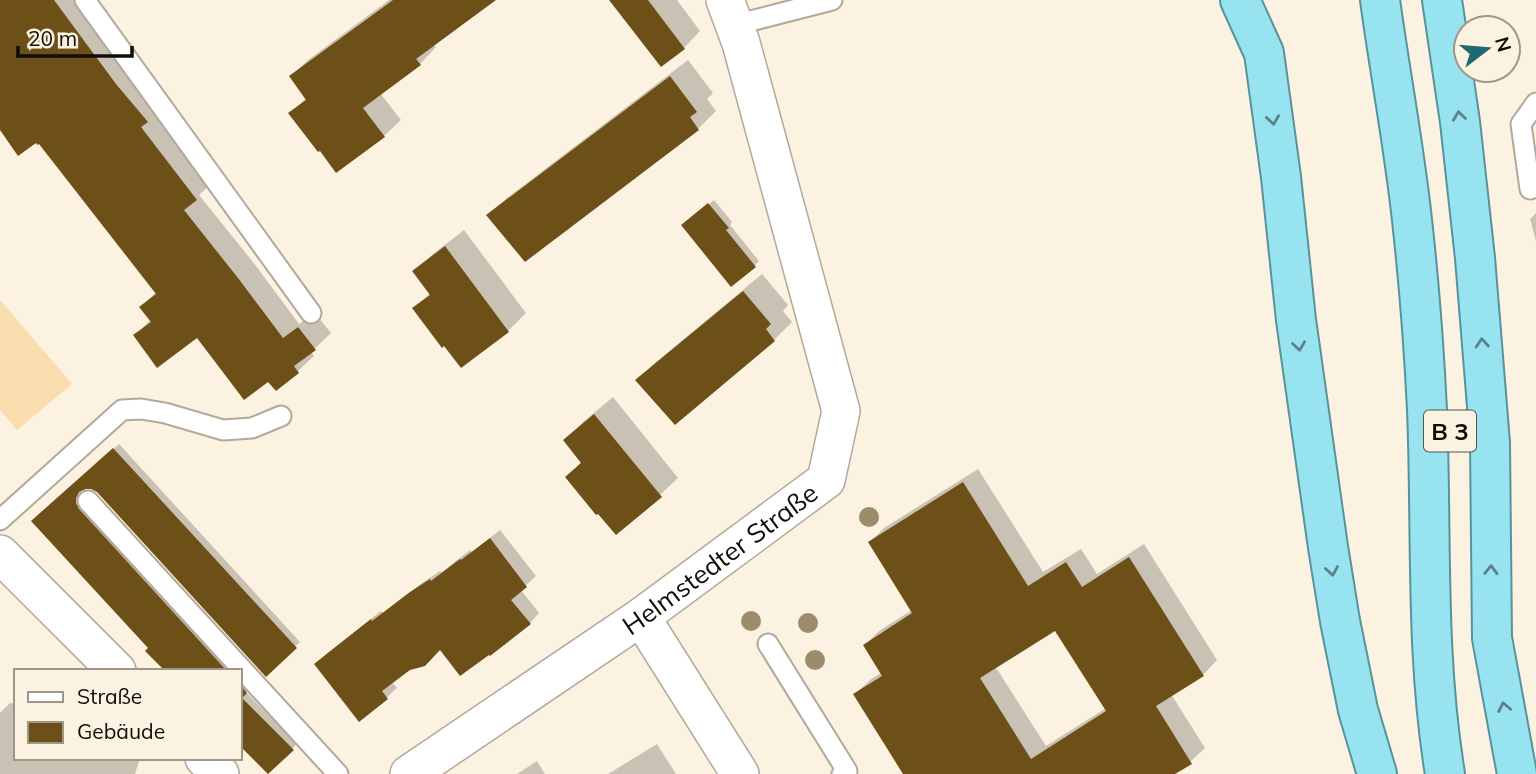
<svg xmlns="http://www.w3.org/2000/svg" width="1536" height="774" font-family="Mulish,sans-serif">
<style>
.green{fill:#f9ddae}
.shadow{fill:#0003;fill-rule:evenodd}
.building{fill:#6d5017;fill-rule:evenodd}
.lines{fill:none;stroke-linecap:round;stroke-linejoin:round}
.service-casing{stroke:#b2a99a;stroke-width:23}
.minor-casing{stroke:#b2a99a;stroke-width:40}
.trunk-casing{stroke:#58939c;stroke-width:42}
.service{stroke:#fff;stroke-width:19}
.minor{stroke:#fff;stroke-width:37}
.trunk{stroke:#98e3f0;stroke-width:38}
.tree{fill:#9d8c6c}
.oneway{stroke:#5b8287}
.labels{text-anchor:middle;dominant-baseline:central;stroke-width:7;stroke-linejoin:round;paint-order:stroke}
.shield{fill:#fcf2e2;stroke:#575149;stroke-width:2}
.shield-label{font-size:24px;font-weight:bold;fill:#100c07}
.street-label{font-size:26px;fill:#100c07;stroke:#fcf2e2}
</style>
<rect width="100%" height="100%" fill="#fcf2e2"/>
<path class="green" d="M 0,300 L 72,384 L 17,430 L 0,410 Z"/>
<path class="shadow" d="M 0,0 L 81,0 L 212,183 L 199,195 L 253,262 L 299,324 L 314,312 L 331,333 L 311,352 L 314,356 L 298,371 L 276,389 L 269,379 L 198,336 L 135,336 L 151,319 L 141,307 L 156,292 L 39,141 L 0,127 Z
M 389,0 L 493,0 L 433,44 L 436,47 L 420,64 L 380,93 L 401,120 L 384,136 L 291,113 L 307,97 L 291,76 L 308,60 Z
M 612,0 L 677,0 L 700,31 L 684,48 L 661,65 Z
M 688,60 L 713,93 L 707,99 L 716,111 L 698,129 L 489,215 L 507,198 Z
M 714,200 L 732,222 L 730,225 L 759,261 L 754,266 L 688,221 Z
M 1536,213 L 1536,241 L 1530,219 Z
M 464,230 L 526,313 L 508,331 L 462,366 L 415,308 L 431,292 L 415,271 L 433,254 Z
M 762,274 L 788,305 L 783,311 L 792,322 L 774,340 L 637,381 L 655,363 Z
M 613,397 L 678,478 L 660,495 L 599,511 L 567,477 L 582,461 L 565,440 L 583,422 Z
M 119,444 L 300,642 L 266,674 L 98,491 L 93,488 L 81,490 L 80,497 L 236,671 L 168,671 L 151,648 L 38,516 Z
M 978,469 L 1043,572 L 1081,549 L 1097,574 L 1144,544 L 1217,660 L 1203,675 L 1171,694 L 1205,748 L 1190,762 L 1172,774 L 905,774 L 855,694 L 870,680 L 882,672 L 865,645 L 879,631 L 912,610 L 870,542 L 884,528 ZM 1056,628 L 1106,708 L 1046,746 L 995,666 Z
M 500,530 L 536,576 L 521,590 L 539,613 L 530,623 L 440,648 L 392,682 L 397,688 L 387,697 L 359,719 L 316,664 L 326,654 L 381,611 L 383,613 L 422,583 L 440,571 L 442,572 L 470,550 L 472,552 Z
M 240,675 L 251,687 L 246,692 L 297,744 L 268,771 L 240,743 Z
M 10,703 L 16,704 L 16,758 L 140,758 L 135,774 L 0,774 L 0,713 Z
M 657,744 L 676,774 L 608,774 Z
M 537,761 L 545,774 L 517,774 Z"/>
<path class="building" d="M 0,0 L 54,0 L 116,84 L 148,122 L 141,127 L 197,200 L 184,210 L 238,278 L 283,338 L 298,327 L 316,350 L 294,366 L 299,373 L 276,391 L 268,382 L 244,400 L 197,338 L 157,368 L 133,335 L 151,322 L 139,307 L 156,294 L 39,144 L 37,145 L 36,143 L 18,156 L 0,130 Z
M 393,0 L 496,0 L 416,59 L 421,65 L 363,108 L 385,137 L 336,173 L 320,151 L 318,152 L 288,113 L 306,100 L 289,76 Z
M 609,0 L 648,0 L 685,49 L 661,67 Z
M 670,76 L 697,112 L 690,117 L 699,130 L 525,262 L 486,215 Z
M 708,203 L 729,228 L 726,230 L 756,267 L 731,287 L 681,225 Z
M 445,246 L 509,332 L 461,368 L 444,346 L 442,348 L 412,308 L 430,295 L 412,271 Z
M 743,291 L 771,324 L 766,329 L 775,341 L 675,425 L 635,380 Z
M 594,414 L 662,497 L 616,535 L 598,514 L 596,515 L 565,477 L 581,463 L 563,440 Z
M 113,448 L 297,648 L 266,677 L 97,492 L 91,489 L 86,489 L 79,492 L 76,498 L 76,503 L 79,509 L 227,671 L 165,671 L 145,651 L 148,648 L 31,521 Z
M 963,482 L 1028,586 L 1066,562 L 1082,587 L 1129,557 L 1204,676 L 1156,706 L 1192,764 L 1175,774 L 903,774 L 853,694 L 882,676 L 863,645 L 912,613 L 868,542 ZM 1055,631 L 1106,711 L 1031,759 L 980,678 Z
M 490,538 L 527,587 L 511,600 L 531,624 L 490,656 L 489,655 L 460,676 L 440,650 L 425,666 L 410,670 L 382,691 L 388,699 L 359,722 L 314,664 L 371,619 L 372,621 L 410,592 L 430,579 L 431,581 L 460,559 L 461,560 Z
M 240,685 L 247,693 L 242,698 L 294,750 L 268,774 L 240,746 Z"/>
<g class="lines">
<defs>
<path id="service" d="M 85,0 L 311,313
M 735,25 L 832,0
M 1536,103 L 1521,124 L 1530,189 L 1536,187
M 88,501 L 338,774
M 0,520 L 122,410 L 141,409 L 165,413 L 223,430 L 252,428 L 281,416
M 768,644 L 847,771 L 842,774"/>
<g id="minor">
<path d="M 0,554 L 117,671"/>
<path d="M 641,617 L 740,774"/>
<path d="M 204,758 L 220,774"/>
<path id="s1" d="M 409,774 L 641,617 L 826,480 L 841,411 L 741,43 L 725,0"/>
</g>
<path id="trunk" d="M 1240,0 L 1264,53 L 1281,177 L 1296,320 L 1328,547 L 1340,621 L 1358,710 L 1377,774
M 1380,0 C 1390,73 1404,146 1412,220 C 1419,283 1424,347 1427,410 C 1432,532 1425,652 1445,774
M 1442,0 L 1460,122 L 1475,258 L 1490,443 L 1492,638 L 1517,774"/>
</defs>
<use href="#service" class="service-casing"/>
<use href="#minor" class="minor-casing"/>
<use href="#trunk" class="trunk-casing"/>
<use href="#service" class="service"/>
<use href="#minor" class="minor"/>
<use href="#trunk" class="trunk"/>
</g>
<g class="tree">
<circle cx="869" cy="517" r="10"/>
<circle cx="751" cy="621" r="10"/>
<circle cx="808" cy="623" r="10"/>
<circle cx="815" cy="660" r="10"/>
</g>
<defs><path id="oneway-chevron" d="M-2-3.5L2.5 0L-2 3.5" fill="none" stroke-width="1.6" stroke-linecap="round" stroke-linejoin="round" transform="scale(1.75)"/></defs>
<g class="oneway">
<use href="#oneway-chevron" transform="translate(1459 116) rotate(-98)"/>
<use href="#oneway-chevron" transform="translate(1273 120) rotate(82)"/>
<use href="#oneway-chevron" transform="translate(1482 343) rotate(-95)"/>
<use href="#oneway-chevron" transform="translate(1299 346) rotate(82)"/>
<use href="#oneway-chevron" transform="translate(1491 570) rotate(-89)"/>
<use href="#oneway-chevron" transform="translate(1332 571) rotate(81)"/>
<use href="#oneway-chevron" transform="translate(1504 707) rotate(-101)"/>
</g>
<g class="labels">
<rect class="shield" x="1424" y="410.5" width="52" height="41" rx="5"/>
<g class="shield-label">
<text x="1450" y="431">B 3</text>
</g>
<g class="street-label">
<text stroke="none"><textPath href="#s1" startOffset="378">Helmstedter Straße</textPath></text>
</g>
</g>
<rect x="14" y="669" width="228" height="91" fill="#fcf2e2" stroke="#9e968a" stroke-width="2"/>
<rect x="28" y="692" width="35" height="10" fill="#ffffff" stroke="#9e968a" stroke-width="2"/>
<text x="77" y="704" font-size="21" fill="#100c07">Straße</text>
<rect x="28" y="722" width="35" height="21" fill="#6d5017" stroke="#9e968a" stroke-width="2"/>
<text x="77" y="739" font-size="21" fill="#100c07">Gebäude</text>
<g transform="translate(1487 49) rotate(74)"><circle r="33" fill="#fcf2e2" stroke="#9e968a" stroke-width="2"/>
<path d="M0-5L12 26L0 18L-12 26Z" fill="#1f6874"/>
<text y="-10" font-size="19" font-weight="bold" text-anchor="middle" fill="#100c07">N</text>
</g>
<path d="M18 46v10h114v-10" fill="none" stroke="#100c07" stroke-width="3.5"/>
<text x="28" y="46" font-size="21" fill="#100c07" stroke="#fcf2e2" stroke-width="5" paint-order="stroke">20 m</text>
</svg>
